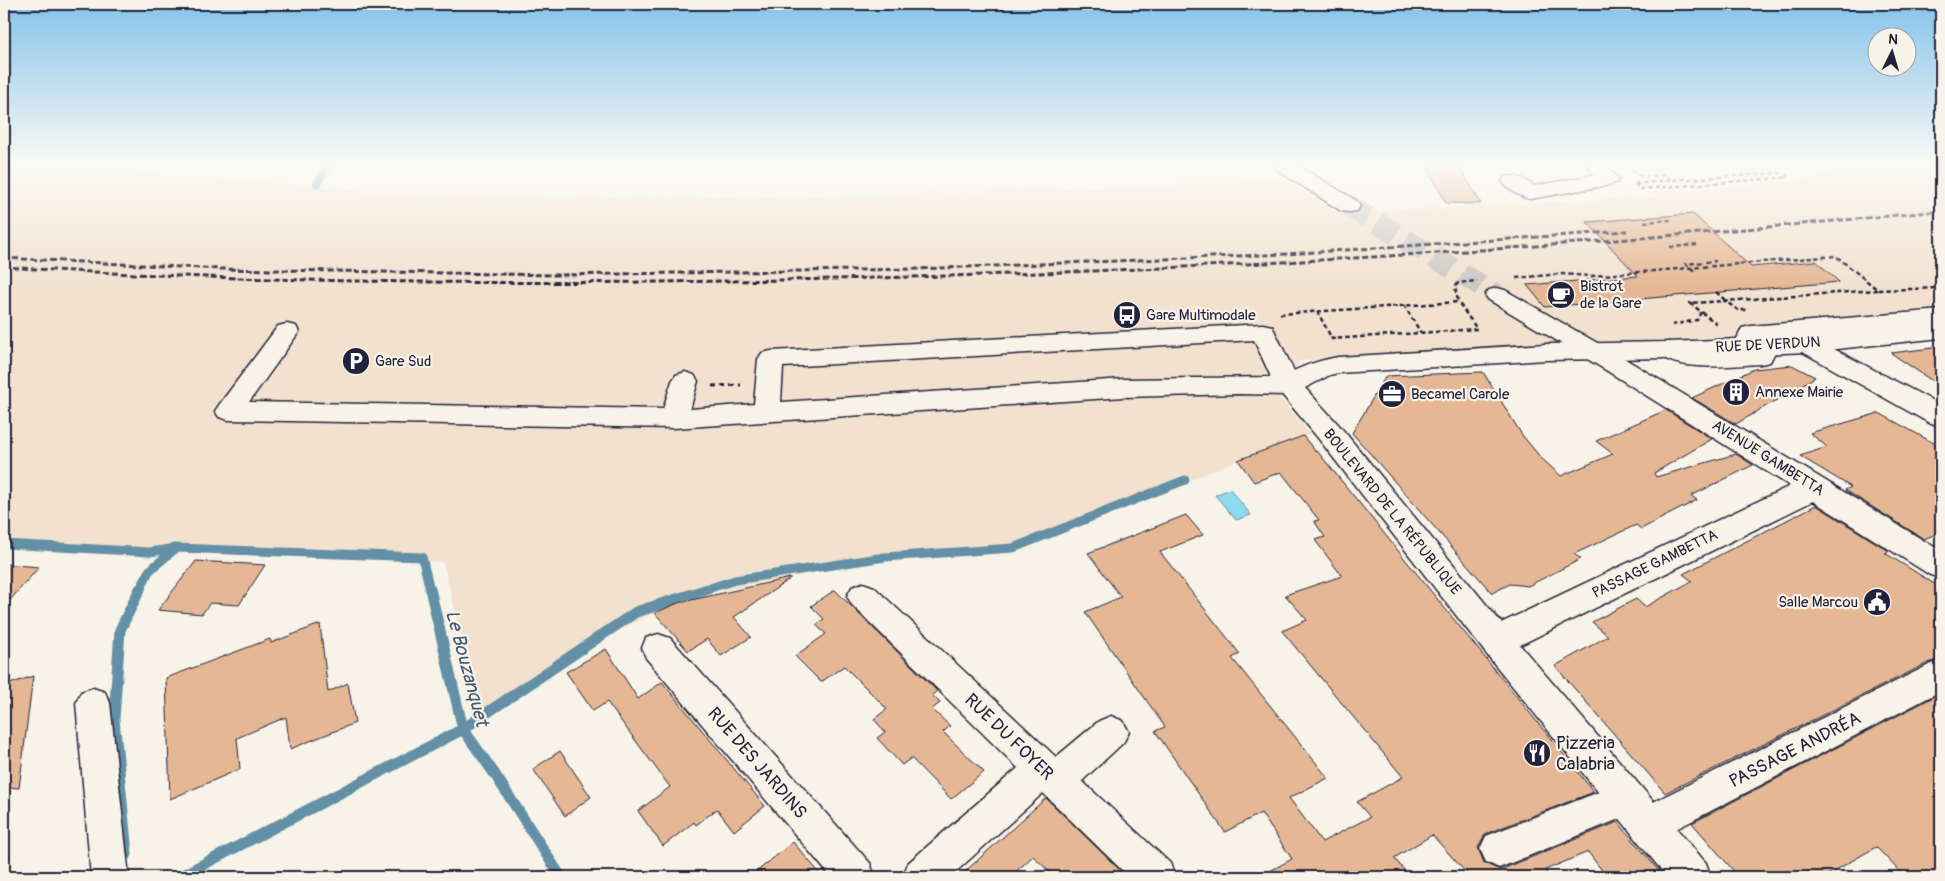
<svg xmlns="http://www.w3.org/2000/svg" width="1945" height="881" font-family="Pangolin,sans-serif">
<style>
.built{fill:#f2e1cf}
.water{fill:#8edaee;stroke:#6390a6}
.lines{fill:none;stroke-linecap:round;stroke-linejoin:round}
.stream-far2{stroke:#6390a6;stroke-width:8}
.stream-far1{stroke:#6390a6;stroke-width:9}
.stream{stroke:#6390a6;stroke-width:11}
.building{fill:#e5b795;stroke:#22223b}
.minor-tunnel{stroke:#ccc9c5;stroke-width:22;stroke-dasharray:22 11;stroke-linecap:butt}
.minor-casing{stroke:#22223b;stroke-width:3}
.major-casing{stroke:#22223b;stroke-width:3}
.path-far1{stroke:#22223b;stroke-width:2.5;stroke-dasharray:4.5 3;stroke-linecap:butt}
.path{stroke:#22223b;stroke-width:3;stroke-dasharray:5 4;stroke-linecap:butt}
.minor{fill:#f7f3e8;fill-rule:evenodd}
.major{fill:#f7f3e8;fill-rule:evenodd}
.rail{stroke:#22223b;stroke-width:3;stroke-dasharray:6 3;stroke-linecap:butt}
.labels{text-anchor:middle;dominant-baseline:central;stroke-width:4.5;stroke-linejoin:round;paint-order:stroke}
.poi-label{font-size:15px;fill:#22223b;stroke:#f7f3e8;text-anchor:start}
.street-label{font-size:15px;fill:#22223b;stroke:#f7f3e8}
.near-street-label{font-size:18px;fill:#22223b;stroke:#f7f3e8}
.near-poi-label{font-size:18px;fill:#22223b;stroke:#f7f3e8;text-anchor:start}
.near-water-label{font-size:19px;font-style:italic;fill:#425971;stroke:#f7f3e8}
</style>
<rect width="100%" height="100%" fill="#f7f3e8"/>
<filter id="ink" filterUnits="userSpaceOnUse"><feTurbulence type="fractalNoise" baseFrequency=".02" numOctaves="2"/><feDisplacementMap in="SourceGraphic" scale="10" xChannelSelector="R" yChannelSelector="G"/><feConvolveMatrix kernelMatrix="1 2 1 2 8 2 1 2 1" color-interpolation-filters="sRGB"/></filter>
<g filter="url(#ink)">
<path class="built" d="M 4,165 L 94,168 L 420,195 L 775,197 L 1140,187 L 1285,180 L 1339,213 L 1658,197 L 1654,192 L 1794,181 L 1871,165 L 1941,165 L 1941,330 L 1808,344 L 1612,343 L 1299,361 L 1281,399 L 1310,434 L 1238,460 L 1020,551 L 872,561 L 719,591 L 677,603 L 630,624 L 481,717 L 443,562 L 4,543 Z"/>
<path class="water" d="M 1230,489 L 1251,515 L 1236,520 L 1215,495 Z"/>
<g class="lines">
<path class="stream-far2" d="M 317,184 L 328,165"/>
<path class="stream-far1" d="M 4,544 L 150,552 L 176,548 L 422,557 L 430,590
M 140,590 L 149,571 L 176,548
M 704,590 L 735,580 L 885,557 L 1013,548 L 1185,480"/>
<path class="stream" d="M 430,589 L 463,729 L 494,773 L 561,877
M 127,854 L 114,719 L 120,630 L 140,589
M 179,877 L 463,729 L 636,612 L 708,589"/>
</g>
<path class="building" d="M 1426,165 L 1459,165 L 1481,204 L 1446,203 Z
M 1693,214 L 1751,267 L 1816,261 L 1839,282 L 1545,307 L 1527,285 L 1638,276 L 1587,222 Z
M 1941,347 L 1941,387 L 1891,353 Z
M 1792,365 L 1815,377 L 1736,424 L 1692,398 L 1754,369 Z
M 1483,372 L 1522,435 L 1541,458 L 1561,476 L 1613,454 L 1596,441 L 1666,410 L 1712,439 L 1654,473 L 1656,477 L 1736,454 L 1753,465 L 1691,496 L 1697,500 L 1641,529 L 1636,525 L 1574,554 L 1581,559 L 1528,586 L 1510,584 L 1492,593 L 1352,433 L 1386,376 Z
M 1879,413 L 1941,447 L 1941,532 L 1924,539 L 1845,490 L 1851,487 L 1800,456 L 1827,447 L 1810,433 Z
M 1303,436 L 1316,452 L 1318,452 L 1594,792 L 1485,834 L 1478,848 L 1484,863 L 1500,870 L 1618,822 L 1664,877 L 1607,877 L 1588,852 L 1545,870 L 1550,877 L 1470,877 L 1432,835 L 1394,858 L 1410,877 L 1259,877 L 1292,859 L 1261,813 L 1225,832 L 1155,731 L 1165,727 L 1085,612 L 1121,597 L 1088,553 L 1186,515 L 1203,535 L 1160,552 L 1240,654 L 1232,658 L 1328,778 L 1289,798 L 1322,842 L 1370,817 L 1357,802 L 1403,777 L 1282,631 L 1307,620 L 1285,595 L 1342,576 L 1315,540 L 1325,537 L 1314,521 L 1319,520 L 1281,472 L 1254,482 L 1238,460 Z
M 1816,505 L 1889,551 L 1885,553 L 1941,588 L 1941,659 L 1928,663 L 1665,793 L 1555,666 L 1608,636 L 1592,622 L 1636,599 L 1645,607 L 1692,581 L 1683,574 Z
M 196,561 L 265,565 L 239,605 L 210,603 L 202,614 L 158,610 Z
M 4,564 L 39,567 L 4,607 Z
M 790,578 L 790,579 L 734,617 L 751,637 L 721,656 L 707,639 L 688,651 L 655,613 L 678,603 Z
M 835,590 L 937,691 L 932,695 L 940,703 L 932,709 L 950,726 L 943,732 L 984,772 L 951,799 L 911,758 L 902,765 L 877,738 L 885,732 L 874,719 L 887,709 L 844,666 L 821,682 L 795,656 L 826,634 L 816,625 L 824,619 L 811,606 Z
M 320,624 L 328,692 L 348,683 L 355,723 L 290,749 L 286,717 L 237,738 L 240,769 L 170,799 L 166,678 L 270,639 L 271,643 Z
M 606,649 L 638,699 L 662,682 L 765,806 L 734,831 L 717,809 L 696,825 L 694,822 L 663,846 L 638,811 L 670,787 L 607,702 L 593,711 L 566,672 Z
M 33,676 L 19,788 L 4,787 L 4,686 Z
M 1941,693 L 1941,877 L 1905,877 L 1876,847 L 1824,877 L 1739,877 L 1692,823 Z
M 560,751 L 591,797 L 565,816 L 533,769 Z
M 1046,798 L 1127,877 L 1055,877 L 1033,856 L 1010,877 L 959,877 Z
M 793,842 L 823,877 L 750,877 Z"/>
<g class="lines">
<path class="minor-tunnel" d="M 1349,206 L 1497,295"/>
<defs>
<path id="minor" d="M 1273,165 L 1297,165 L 1357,201 L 1360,206 L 1357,211 L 1349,212 L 1341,211 L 1276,169 Z
M 1587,165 L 1606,165 L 1619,179 L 1616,183 L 1609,185 L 1530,199 C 1520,197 1508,190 1502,181 L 1505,177 C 1517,174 1524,179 1534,186 L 1594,175 Z
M 1497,288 L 1505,290 L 1627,360 L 1941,551 L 1941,578 L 1930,575 L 1813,501 L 1508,651 L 1496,655 L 1484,651 L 1480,641 L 1484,631 L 1790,486 L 1609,372 L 1489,300 L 1485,295 L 1489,290 Z
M 1941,310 L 1941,326 L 1811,337 L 1941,405 L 1941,426 L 1931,424 L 1799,350 L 1795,344 L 1799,338 L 1802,337 L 1761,341 L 1760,343 L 1772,344 L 1776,350 L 1770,362 L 1761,364 C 1735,365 1671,374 1655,350 L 1659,344 L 1668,342 L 1695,351 L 1735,349 L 1733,347 L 1742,328 L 1751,326 Z
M 287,324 L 296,326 L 299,332 L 249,402 L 663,409 L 672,381 L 676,375 L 685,372 L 694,375 L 698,381 L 690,409 L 754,404 L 758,359 L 762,353 L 771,351 L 1263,324 L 1272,326 L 1275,332 L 1301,386 L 1297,392 L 1288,395 L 1238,394 L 1124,397 L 674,428 L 228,420 L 219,417 L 215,411 L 219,405 L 278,326 ZM 1254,340 L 1271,377 L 1124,379 L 781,402 L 783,367 Z
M 863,583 L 874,587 L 1056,757 L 1099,721 L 1111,716 L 1123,721 L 1129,732 L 1123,743 L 1082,781 L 1170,863 L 1175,877 L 1129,877 L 1043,793 L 950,877 L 903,877 L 908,863 L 1018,768 L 852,605 L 847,596 L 852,587 Z
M 658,634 L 670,638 L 870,863 L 875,877 L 831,877 L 646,658 L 642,648 L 646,638 Z
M 1941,661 L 1941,691 L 1661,837 L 1648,842 L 1635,837 L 1629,824 L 1634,813 L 1499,868 L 1486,862 L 1480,849 L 1486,836 L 1627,781 L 1640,786 L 1645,798 L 1641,808 L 1929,665 Z
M 93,688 L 105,692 L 110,703 L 129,877 L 91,877 L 76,703 L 81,692 Z"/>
<path id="major" d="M 1941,322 L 1941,338 L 1808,352 L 1668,358 L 1546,360 L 1338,373 L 1330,375 L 1305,388 L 1338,424 L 1508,631 L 1706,863 L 1711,877 L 1667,877 L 1484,651 L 1318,438 L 1275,386 C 1285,370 1320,360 1338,357 L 1546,344 L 1668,342 L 1808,336 Z"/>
</defs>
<use href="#minor" class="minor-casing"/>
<use href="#major" class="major-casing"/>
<path class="path-far1" d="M 1632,170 L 1642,177 L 1664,175 L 1671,180 L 1783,173 L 1789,177 L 1640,189 L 1635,184
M 1635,184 L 1671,180
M 1644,222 L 1671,220
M 1670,247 L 1698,245
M 1694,271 L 1686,264 L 1716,261
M 1516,278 L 1560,274 L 1591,276 L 1836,256 L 1878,290 L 1941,288
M 1716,292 L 1725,300
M 1404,305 L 1421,333
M 1746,310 L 1738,310 L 1725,301 L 1877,290
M 1317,311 L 1332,339 L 1477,329 L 1458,302
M 1280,314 L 1458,302 L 1455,287 L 1458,283 L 1477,281
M 1717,324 L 1690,303 L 1725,301
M 1672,325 L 1697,320 L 1701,312"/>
<path class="path" d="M 712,386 L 741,385"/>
<use href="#minor" class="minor"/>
<use href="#major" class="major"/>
<path class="rail" d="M 4,258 L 221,269 L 556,275 L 917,269 L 1286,254 L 1627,231
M 4,267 C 244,282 484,285 725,281 C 991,277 1258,266 1523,247 C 1663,237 1802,224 1941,211"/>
</g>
</g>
<linearGradient id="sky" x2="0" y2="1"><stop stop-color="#84c3ea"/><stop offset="0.57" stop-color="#fbfaf5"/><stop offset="1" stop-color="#fbfaf5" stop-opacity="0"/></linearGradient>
<rect width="1945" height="288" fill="url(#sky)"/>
<defs>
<symbol id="cafe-disc" viewBox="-11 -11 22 22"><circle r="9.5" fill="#22223b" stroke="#f7f3e8"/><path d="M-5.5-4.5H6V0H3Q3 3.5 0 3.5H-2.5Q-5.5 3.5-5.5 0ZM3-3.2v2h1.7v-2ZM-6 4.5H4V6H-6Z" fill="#fff"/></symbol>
<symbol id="bus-disc" viewBox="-11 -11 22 22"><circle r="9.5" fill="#22223b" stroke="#f7f3e8"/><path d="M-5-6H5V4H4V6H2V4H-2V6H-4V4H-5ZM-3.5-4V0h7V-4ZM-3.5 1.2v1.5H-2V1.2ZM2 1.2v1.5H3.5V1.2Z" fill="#fff"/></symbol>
<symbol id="parking-disc" viewBox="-11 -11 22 22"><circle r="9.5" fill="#22223b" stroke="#f7f3e8"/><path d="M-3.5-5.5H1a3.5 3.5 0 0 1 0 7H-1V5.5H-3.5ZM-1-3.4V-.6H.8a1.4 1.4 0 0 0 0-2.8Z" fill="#fff"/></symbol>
<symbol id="building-disc" viewBox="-11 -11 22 22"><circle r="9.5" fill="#22223b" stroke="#f7f3e8"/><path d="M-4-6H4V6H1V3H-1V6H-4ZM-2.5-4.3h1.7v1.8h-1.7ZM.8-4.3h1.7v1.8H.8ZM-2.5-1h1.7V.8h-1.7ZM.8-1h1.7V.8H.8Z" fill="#fff"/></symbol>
<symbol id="office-disc" viewBox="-11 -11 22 22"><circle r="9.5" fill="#22223b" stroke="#f7f3e8"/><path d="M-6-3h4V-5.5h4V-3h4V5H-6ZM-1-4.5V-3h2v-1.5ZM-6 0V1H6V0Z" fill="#fff"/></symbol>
<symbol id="civic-disc" viewBox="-11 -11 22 22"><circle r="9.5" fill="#22223b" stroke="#f7f3e8"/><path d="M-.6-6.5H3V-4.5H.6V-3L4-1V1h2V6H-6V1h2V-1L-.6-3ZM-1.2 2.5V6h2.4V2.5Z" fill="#fff"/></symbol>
<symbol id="restaurant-disc" viewBox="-11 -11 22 22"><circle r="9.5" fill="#22223b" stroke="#f7f3e8"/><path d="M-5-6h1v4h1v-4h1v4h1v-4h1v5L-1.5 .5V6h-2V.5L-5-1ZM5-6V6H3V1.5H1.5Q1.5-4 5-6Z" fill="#fff"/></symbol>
</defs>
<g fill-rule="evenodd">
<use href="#cafe-disc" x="1545" y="279" width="32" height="32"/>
<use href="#bus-disc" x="1111" y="299" width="32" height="32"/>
<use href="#parking-disc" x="340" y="345" width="32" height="32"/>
<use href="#building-disc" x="1720" y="376" width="32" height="32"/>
<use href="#office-disc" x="1376" y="378" width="32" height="32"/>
<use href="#civic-disc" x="1861" y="586" width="32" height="32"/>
<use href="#restaurant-disc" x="1521" y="737" width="32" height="32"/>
</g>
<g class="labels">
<g class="poi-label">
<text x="1580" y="286">Bistrot<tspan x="1580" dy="17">de la Gare</tspan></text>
<text x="1146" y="315">Gare Multimodale</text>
<text x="375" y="361">Gare Sud</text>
<text x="1755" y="392">Annexe Mairie</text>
<text x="1411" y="394">Becamel Carole</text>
<text x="1858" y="602" text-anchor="end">Salle Marcou</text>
</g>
<g class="street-label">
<text transform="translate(1768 345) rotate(-3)">RUE DE VERDUN</text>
<text transform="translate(1768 458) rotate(32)">AVENUE GAMBETTA</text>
<text transform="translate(1392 512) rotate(51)">BOULEVARD DE LA RÉPUBLIQUE</text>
<text transform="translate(1655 564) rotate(-26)">PASSAGE GAMBETTA</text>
</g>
<g class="near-street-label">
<text transform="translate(1009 737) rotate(44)">RUE DU FOYER</text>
<text transform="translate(1795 750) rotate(-27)">PASSAGE ANDRÉA</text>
<text transform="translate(757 763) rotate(49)">RUE DES JARDINS</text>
</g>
<g class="near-poi-label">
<text x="1556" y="743">Pizzeria<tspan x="1556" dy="21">Calabria</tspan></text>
</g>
<g class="near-water-label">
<text transform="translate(467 668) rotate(75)">Le Bouzanquet</text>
</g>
</g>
<rect width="1945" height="881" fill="none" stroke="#f7f3e8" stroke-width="20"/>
<rect x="10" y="10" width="1925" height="861" fill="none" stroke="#22223b" stroke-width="2" filter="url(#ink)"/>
<g transform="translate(1892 52) rotate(5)"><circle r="24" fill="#f7f3e8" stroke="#a29fa3"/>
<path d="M0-4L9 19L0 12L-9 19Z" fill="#22223b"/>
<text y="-8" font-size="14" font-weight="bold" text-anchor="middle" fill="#22223b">N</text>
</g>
</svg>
